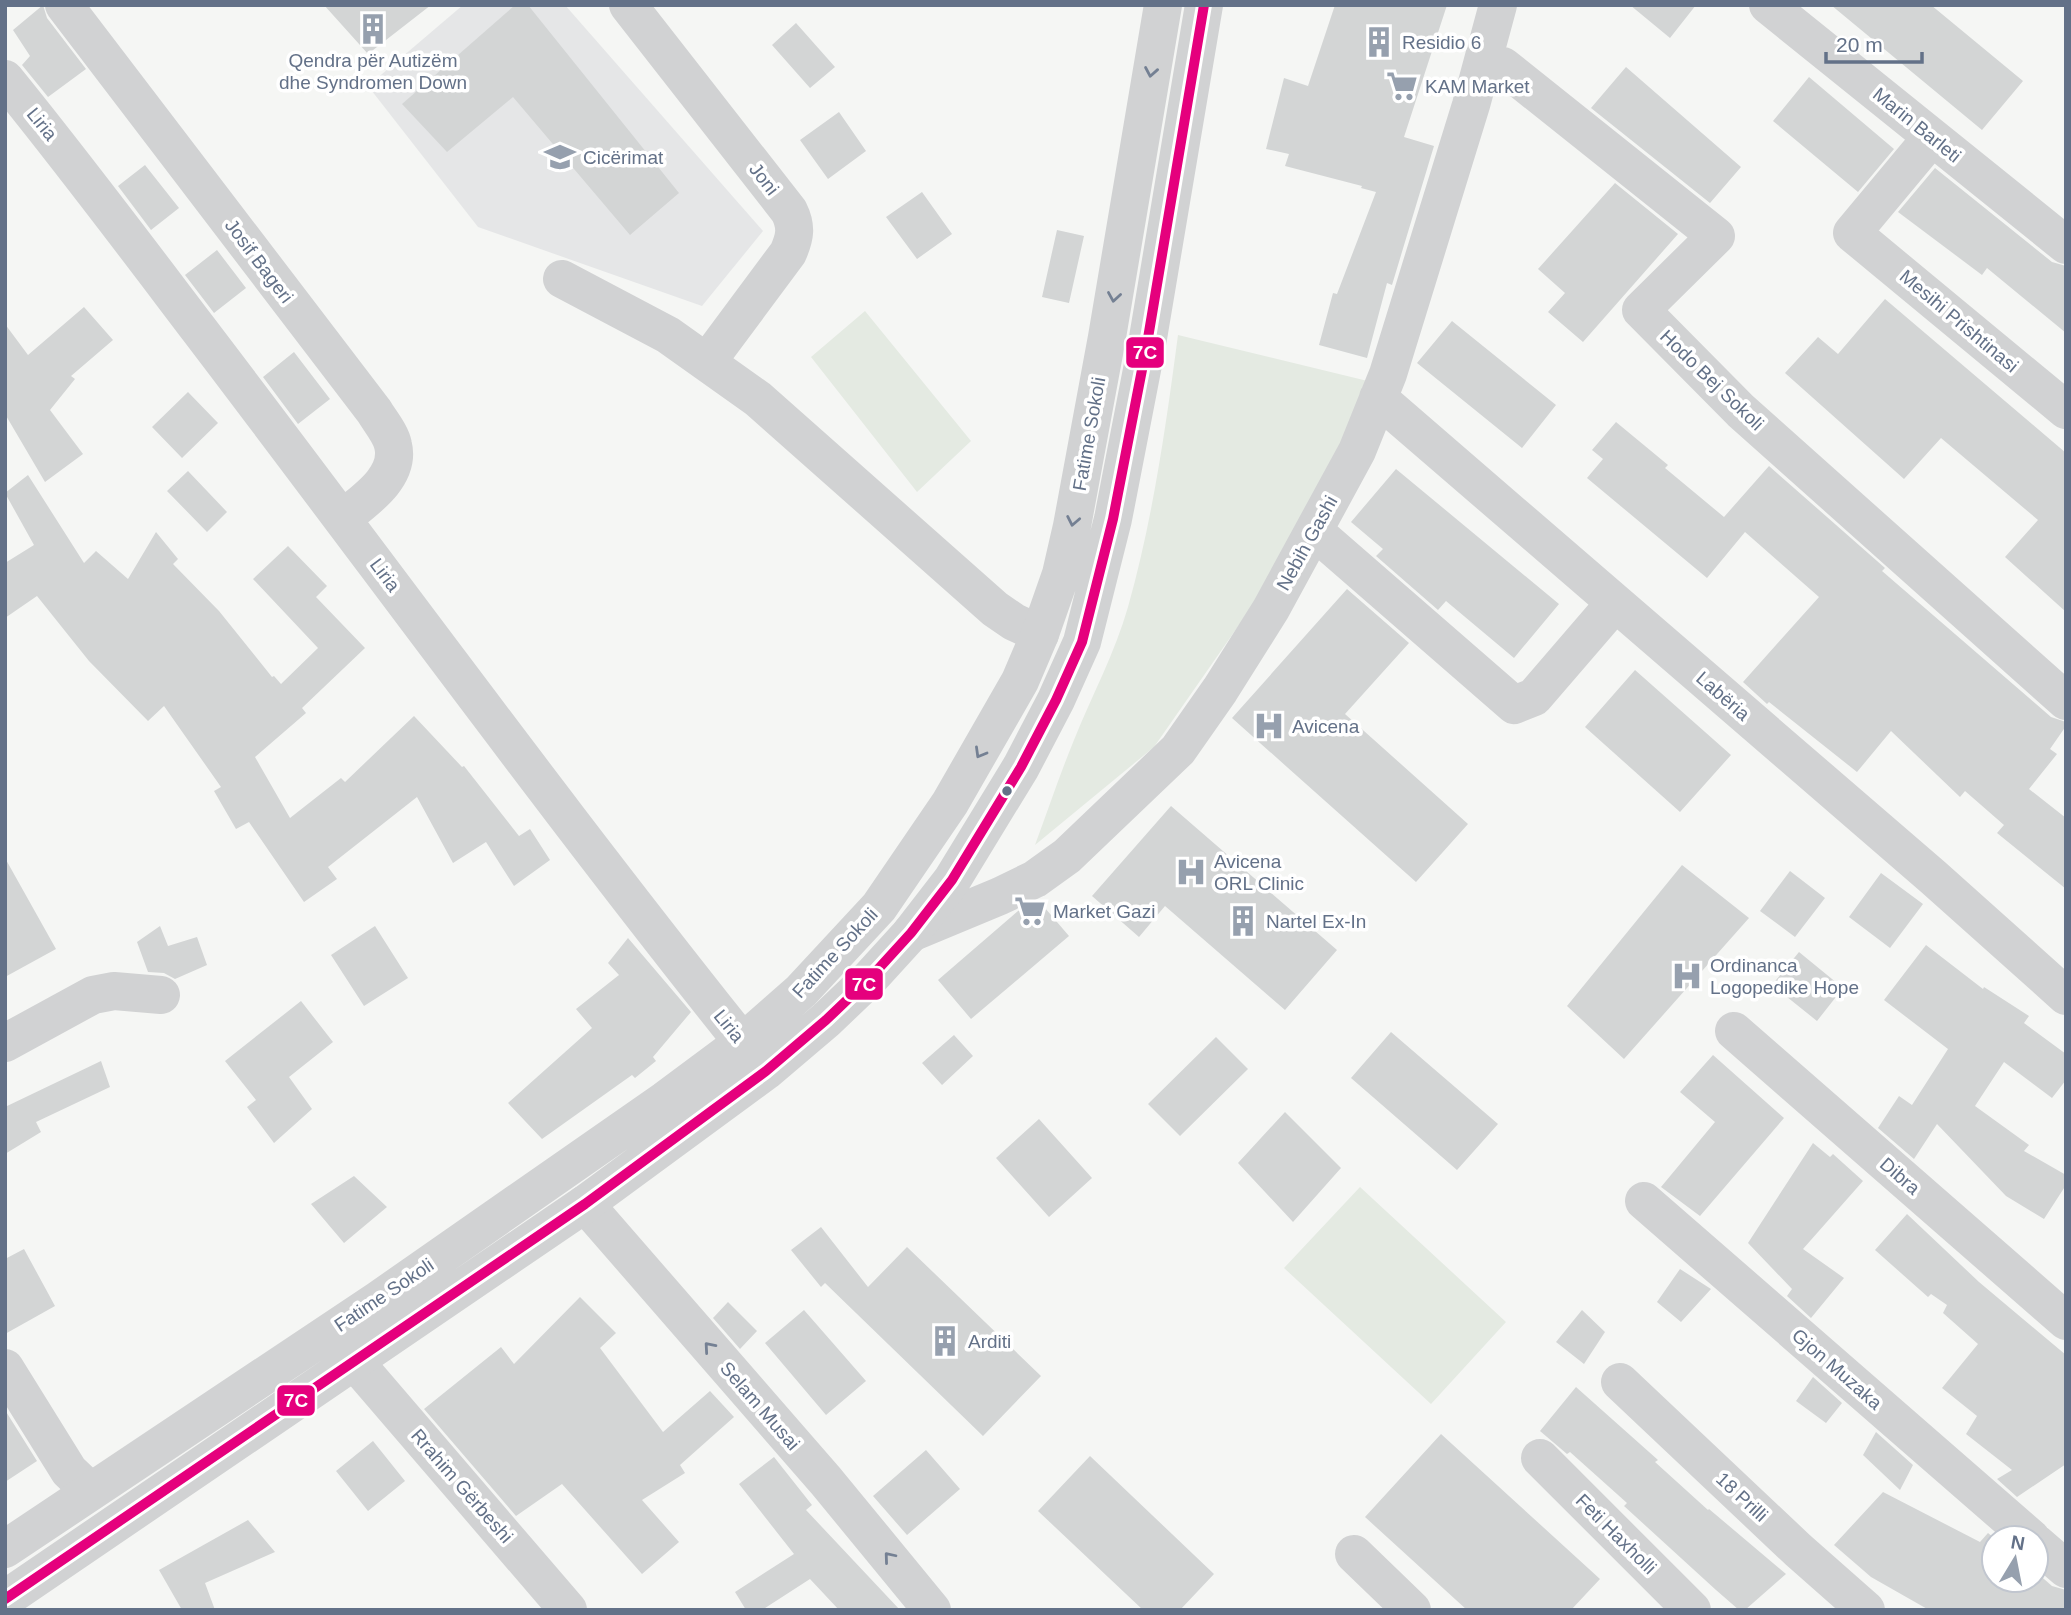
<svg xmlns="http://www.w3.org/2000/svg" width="2071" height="1615" font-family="Helvetica,sans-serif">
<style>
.built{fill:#e5e6e7}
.green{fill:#e4eae2}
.building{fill:#d3d5d5}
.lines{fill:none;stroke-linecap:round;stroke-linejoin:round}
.minor{stroke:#d1d2d3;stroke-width:38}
.tertiary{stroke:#d1d2d3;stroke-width:38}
.bus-1-casing{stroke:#fff;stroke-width:16}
.bus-1{stroke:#e5007d;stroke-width:10}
.oneway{stroke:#748093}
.bus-dot{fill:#637188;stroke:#fff;stroke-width:2.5}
.labels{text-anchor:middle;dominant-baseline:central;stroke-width:7;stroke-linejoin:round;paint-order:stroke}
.poi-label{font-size:19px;fill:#637188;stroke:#fff;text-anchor:start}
.street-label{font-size:19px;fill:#637188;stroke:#fff}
.line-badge{stroke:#fff;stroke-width:2.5}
.badge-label{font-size:19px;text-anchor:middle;font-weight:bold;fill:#fff}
</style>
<rect width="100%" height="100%" fill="#f5f6f4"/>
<path class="built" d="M 463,5 L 565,5 L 763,231 L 702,306 L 478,227 L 368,86 Z"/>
<path class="green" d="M 865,311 L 971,441 L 917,492 L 811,357 Z
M 1178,335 L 1380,384 L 1255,602 L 1154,747 L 1035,845 C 1048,810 1060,774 1074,740 C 1092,695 1115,653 1128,607 C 1153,518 1166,426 1178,335 Z
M 1360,1187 L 1506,1322 L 1431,1404 L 1284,1268 Z"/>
<path class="building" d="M 43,5 L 47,18 L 86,69 L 48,97 L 22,65 L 30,56 L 13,30 Z
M 324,5 L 431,5 L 368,54 Z
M 515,5 L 528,5 L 679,193 L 630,235 L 513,97 L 447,152 L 402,104 Z
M 1335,5 L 1447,5 L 1404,137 L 1434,146 L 1392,285 L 1387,283 L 1367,358 L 1319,345 L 1333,293 L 1337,294 L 1376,192 L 1361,188 L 1362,186 L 1285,166 L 1289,154 L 1266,149 L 1284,78 L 1308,86 Z
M 1630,5 L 1696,5 L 1670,38 Z
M 1831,5 L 1931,5 L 2023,81 L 1982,130 Z
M 796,23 L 835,67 L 810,88 L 772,45 Z
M 1626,67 L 1741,167 L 1710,203 L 1591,108 Z
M 1809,77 L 1894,149 L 1858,192 L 1773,121 Z
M 839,112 L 866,151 L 828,179 L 800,140 Z
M 145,165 L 179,208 L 151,230 L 118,186 Z
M 1935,168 L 2052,262 L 2066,266 L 2066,333 L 1987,268 L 1982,275 L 1898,212 Z
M 1615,183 L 1678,234 L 1583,342 L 1548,312 L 1565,293 L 1538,269 Z
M 922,192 L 952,234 L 917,259 L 886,217 Z
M 1057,230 L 1084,236 L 1069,303 L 1042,297 Z
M 217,250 L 246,288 L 214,313 L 185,275 Z
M 1885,299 L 2066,453 L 2066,612 L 2005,557 L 2038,520 L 1941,438 L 1904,479 L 1785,373 L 1818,337 L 1838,354 Z
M 84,307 L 113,340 L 71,376 L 75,379 L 50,410 L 83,454 L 45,482 L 5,414 L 5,324 L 28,355 Z
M 1452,321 L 1556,405 L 1522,448 L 1417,363 Z
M 294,352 L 330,399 L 298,424 L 263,377 Z
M 188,392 L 218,423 L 182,458 L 152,427 Z
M 1616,422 L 1668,465 L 1665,468 L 1724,517 L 1769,466 L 1885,568 L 1882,571 L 2051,717 L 2066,722 L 2066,726 L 2050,749 L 2057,754 L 2029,789 L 2066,818 L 2066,889 L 1997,833 L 2004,825 L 1965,791 L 1960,797 L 1891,731 L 1857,772 L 1769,702 L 1767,704 L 1743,682 L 1819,597 L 1745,532 L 1707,578 L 1587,478 L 1603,459 L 1592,450 Z
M 1396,469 L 1559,604 L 1514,658 L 1446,601 L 1438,610 L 1376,556 L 1383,549 L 1351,522 Z
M 188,471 L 227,512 L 207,532 L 167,491 Z
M 28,475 L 84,563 L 96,551 L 128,579 L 156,532 L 178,559 L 173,564 L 219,611 L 272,677 L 274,676 L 281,684 L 318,648 L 253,579 L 288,546 L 327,586 L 316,597 L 365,648 L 302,708 L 306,713 L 255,757 L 290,818 L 341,778 L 345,782 L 414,716 L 462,767 L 464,766 L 519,836 L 530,829 L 550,860 L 514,886 L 486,842 L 453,863 L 417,797 L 328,867 L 337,879 L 304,902 L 249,822 L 236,829 L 214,791 L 221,787 L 164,706 L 148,721 L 89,661 L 37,596 L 5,618 L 5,563 L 34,545 L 5,493 Z
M 1347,589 L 1409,643 L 1345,714 L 1468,824 L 1416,882 L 1232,718 Z
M 1635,670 L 1731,755 L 1680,812 L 1585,727 Z
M 1171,806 L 1337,950 L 1285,1010 L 1165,906 L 1139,937 L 1092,896 Z
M 5,858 L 56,949 L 5,977 Z
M 1682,865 L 1749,918 L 1624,1059 L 1567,1006 Z
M 1790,871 L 1825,898 L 1795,937 L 1760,911 Z
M 1881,873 L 1923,904 L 1890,948 L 1849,917 Z
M 1039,901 L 1069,936 L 971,1019 L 938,980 L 1018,911 Z
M 160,926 L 168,946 L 197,937 L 207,965 L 175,979 L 164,973 L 148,972 L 137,942 Z
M 375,926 L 408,978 L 364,1006 L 331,955 Z
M 628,938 L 691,1012 L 653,1057 L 656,1061 L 635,1078 L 632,1075 L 542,1139 L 508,1103 L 592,1028 L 576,1009 L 619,975 L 608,963 Z
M 1926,945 L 1983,989 L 1984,987 L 2029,1016 L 2024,1023 L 2066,1054 L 2066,1080 L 2052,1098 L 2004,1062 L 1975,1106 L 2029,1145 L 2024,1151 L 2066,1175 L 2066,1185 L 2044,1219 L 2006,1196 L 1937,1124 L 1914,1159 L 1878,1128 L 1899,1096 L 1912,1105 L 1948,1049 L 1884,1000 Z
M 1799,952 L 1843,988 L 1817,1021 L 1772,985 Z
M 301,1001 L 333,1042 L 289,1077 L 312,1109 L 274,1143 L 247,1107 L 256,1100 L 225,1061 Z
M 1391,1032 L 1498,1124 L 1457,1170 L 1351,1078 Z
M 954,1035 L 973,1056 L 942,1085 L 922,1063 Z
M 1216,1037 L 1248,1069 L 1180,1136 L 1148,1104 Z
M 1713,1055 L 1784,1118 L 1700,1216 L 1661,1187 L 1715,1122 L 1680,1092 Z
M 101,1061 L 110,1087 L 36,1122 L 41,1132 L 5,1154 L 5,1107 Z
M 1285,1112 L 1341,1168 L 1293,1222 L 1238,1163 Z
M 1039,1119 L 1092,1178 L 1049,1217 L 996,1158 Z
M 1813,1143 L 1830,1157 L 1833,1154 L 1863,1181 L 1803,1249 L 1844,1278 L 1811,1318 L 1787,1296 L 1792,1289 L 1748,1243 Z
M 354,1176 L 387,1207 L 344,1243 L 311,1204 Z
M 1907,1214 L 1979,1282 L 2066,1355 L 2066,1464 L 2017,1497 L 1997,1479 L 2012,1470 L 1966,1434 L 1977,1416 L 1942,1388 L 1978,1344 L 1943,1313 L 1947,1305 L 1931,1294 L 1928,1297 L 1875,1250 Z
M 821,1227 L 868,1287 L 907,1247 L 1041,1376 L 983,1436 L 825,1283 L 821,1287 L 791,1250 Z
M 24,1249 L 55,1306 L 5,1334 L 5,1259 Z
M 1680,1269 L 1711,1289 L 1681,1322 L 1657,1302 Z
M 580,1297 L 616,1333 L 600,1348 L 663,1432 L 710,1391 L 734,1417 L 680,1465 L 685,1473 L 642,1500 L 679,1542 L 642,1574 L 562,1484 L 516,1516 L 424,1409 L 501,1347 L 514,1364 Z
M 728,1302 L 757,1331 L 740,1349 L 713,1318 Z
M 804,1310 L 866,1381 L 826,1415 L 765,1343 Z
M 1582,1310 L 1605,1332 L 1584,1364 L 1556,1342 Z
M 1813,1377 L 1842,1403 L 1826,1423 L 1796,1401 Z
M 1576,1387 L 1658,1460 L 1655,1462 L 1708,1510 L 1709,1509 L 1786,1574 L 1745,1610 L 1739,1610 L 1716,1590 L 1624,1506 L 1627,1503 L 1570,1452 L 1567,1454 L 1540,1431 Z
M 5,1410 L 37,1461 L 5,1482 Z
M 1876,1432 L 1913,1465 L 1900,1490 L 1863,1455 Z
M 1441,1434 L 1600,1579 L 1571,1610 L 1467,1610 L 1365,1517 Z
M 373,1441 L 405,1481 L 368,1511 L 336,1471 Z
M 926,1450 L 960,1489 L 907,1535 L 873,1496 Z
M 1090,1456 L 1214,1574 L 1180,1610 L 1143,1610 L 1038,1511 Z
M 774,1457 L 812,1505 L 806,1510 L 900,1610 L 839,1610 L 810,1579 L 762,1610 L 746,1610 L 735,1592 L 794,1554 L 739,1484 Z
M 1883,1492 L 1980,1542 L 1988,1533 L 1994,1538 L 1994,1580 L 2036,1580 L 2036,1572 L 2052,1586 L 2066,1590 L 2066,1610 L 1929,1610 L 1871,1577 L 1834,1545 Z
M 248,1520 L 275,1552 L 205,1583 L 215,1610 L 182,1610 L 159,1570 Z"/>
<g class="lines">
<path class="minor" d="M 64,5 L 374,411 C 380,421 391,434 393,445 C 401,477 364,501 343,518
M 628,5 L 789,211 C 797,227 795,237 788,253 L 707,362
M 1768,5 L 2066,245
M 1503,66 L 1716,236 L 1641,310 L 1741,411 L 2066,701
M 5,79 C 71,160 134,244 197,327 C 386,575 569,827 764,1069
M 1932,137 L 1852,233 L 2066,410
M 562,279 L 668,335 L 758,399 L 995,609 L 1014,622 L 1040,634
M 1378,398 L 1933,877 L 2066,996
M 1314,531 L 1514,705 L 1534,697 L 1615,603
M 911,933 L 1000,896 L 1035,879 L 1067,856 L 1178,750 L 1220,690 L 1271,609 L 1357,451 L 1388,374 L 1471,105 L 1498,5
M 1734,1031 L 2066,1321
M 5,1043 L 93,995 L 114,991 L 161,995
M 1644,1201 L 2031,1538
M 585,1204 L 826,1481 L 932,1610
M 355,1362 L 568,1610
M 5,1368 L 69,1471 L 90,1491
M 1620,1382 L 1798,1550 L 1866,1610
M 1540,1458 L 1692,1610
M 2036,1543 L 2066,1569
M 1354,1554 L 1412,1610"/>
<path class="tertiary" d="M 5,1549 L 378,1300 L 665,1100 L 743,1042 L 801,991 L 879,907 L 950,803 L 1020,681 L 1040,634 L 1061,574 L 1072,526 L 1107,337 L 1163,5
M 5,1599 L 585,1204 L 766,1071 L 826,1020 L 870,978 L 911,933 L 952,880 L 1021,767 L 1056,700 L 1082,642 L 1113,519 L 1147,344 L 1204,5"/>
<defs>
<path id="bus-1" d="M 5,1599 L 585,1204 L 766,1071 L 826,1020 L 870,978 L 911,933 L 952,880 L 1021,767 L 1056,700 L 1082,642 L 1113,519 L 1147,344 L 1204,5"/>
</defs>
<use href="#bus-1" class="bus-1-casing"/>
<use href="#bus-1" class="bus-1"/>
</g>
<defs><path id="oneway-chevron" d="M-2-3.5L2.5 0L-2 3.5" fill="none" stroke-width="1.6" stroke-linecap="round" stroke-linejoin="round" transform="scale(1.75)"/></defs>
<g class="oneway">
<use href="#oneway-chevron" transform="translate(1151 72) rotate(100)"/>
<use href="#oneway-chevron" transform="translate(1114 297) rotate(99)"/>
<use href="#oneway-chevron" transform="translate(1073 521) rotate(101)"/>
<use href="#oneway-chevron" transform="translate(980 753) rotate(120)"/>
<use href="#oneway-chevron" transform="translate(709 1347) rotate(-131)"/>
<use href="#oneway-chevron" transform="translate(889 1557) rotate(-130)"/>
</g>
<defs>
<symbol id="building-bare" viewBox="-9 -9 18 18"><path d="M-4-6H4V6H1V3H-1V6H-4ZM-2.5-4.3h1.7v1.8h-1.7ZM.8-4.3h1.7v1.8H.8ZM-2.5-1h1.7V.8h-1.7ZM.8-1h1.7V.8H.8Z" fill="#96a0ae" stroke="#fff" stroke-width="2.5" paint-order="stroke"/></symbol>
<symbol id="supermarket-bare" viewBox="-9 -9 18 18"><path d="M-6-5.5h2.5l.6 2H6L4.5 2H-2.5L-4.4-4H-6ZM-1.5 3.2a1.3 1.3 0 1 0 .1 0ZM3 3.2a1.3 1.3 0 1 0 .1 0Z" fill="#96a0ae" stroke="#fff" stroke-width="2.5" paint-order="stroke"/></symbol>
<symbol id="school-bare" viewBox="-9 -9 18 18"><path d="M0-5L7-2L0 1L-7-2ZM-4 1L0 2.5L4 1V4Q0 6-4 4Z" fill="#96a0ae" stroke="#fff" stroke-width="2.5" paint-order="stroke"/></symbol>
<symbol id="hospital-bare" viewBox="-9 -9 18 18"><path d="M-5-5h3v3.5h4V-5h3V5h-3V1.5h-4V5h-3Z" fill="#96a0ae" stroke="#fff" stroke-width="2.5" paint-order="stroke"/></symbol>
</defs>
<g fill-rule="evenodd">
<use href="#building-bare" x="351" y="7" width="44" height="44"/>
<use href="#building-bare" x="1357" y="20" width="44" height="44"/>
<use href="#supermarket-bare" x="1380" y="64" width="44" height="44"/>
<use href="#school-bare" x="538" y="135" width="44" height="44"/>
<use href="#hospital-bare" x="1247" y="704" width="44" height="44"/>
<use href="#hospital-bare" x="1169" y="850" width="44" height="44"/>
<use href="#supermarket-bare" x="1008" y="889" width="44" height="44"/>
<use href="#building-bare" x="1221" y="899" width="44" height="44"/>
<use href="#hospital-bare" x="1665" y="954" width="44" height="44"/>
<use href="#building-bare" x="923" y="1319" width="44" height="44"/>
</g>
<circle class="bus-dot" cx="1007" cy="791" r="6"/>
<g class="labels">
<g class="poi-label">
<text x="1402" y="42">Residio 6</text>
<text x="373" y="60" text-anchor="middle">Qendra për Autizëm<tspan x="373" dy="22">dhe Syndromen Down</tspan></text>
<text x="1425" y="86">KAM Market</text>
<text x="583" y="157">Cicërimat</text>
<text x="1292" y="726">Avicena</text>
<text x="1214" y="861">Avicena<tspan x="1214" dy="22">ORL Clinic</tspan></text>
<text x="1053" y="911">Market Gazi</text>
<text x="1266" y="921">Nartel Ex-In</text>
<text x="1710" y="965">Ordinanca<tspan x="1710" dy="22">Logopedike Hope</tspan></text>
<text x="968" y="1341">Arditi</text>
</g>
<g class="street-label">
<text transform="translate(42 124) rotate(51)">Liria</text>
<text transform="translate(1917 125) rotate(39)">Marin Barleti</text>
<text transform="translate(764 179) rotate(52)">Joni</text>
<text transform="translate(259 261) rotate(53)">Josif Bageri</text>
<text transform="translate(1959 321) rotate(40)">Mesihi Prishtinasi</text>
<text transform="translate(1712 380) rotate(44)">Hodo Bej Sokoli</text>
<text transform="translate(1089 434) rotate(-80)">Fatime Sokoli</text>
<text transform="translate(1307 543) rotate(-61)">Nebih Gashi</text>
<text transform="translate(385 575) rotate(53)">Liria</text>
<text transform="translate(1723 696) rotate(41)">Labëria</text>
<text transform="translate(835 953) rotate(-47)">Fatime Sokoli</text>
<text transform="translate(729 1026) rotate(51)">Liria</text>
<text transform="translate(1900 1176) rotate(41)">Dibra</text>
<text transform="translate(384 1295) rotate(-34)">Fatime Sokoli</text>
<text transform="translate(1837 1369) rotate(41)">Gjon Muzaka</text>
<text transform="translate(760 1406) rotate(49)">Selam Musai</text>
<text transform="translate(462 1486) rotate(49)">Rrahim Gërbeshi</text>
<text transform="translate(1742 1497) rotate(43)">18 Prilli</text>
<text transform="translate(1616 1534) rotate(45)">Feti Haxholli</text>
</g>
</g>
<g class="line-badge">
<rect x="1125" y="336" width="40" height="33" rx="7" fill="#e5007d"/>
<rect x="844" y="967" width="40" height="34" rx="7" fill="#e5007d"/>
<rect x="276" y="1384" width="40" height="33" rx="7" fill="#e5007d"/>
</g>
<g class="badge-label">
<text x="1145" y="359">7C</text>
<text x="864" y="991">7C</text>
<text x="296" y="1407">7C</text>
</g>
<rect width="2071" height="1615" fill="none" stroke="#637188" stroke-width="14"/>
<g transform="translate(2015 1559) rotate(10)"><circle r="33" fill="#ffffff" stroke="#c1c6cf" stroke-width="2"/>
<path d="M0-5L12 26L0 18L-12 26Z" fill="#96a0ae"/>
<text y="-10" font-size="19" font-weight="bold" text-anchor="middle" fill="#637188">N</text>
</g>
<path d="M1826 52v10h96v-10" fill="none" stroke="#637188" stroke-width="3.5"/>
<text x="1836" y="52" font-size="21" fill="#637188" stroke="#ffffff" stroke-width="5" paint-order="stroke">20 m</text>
</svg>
